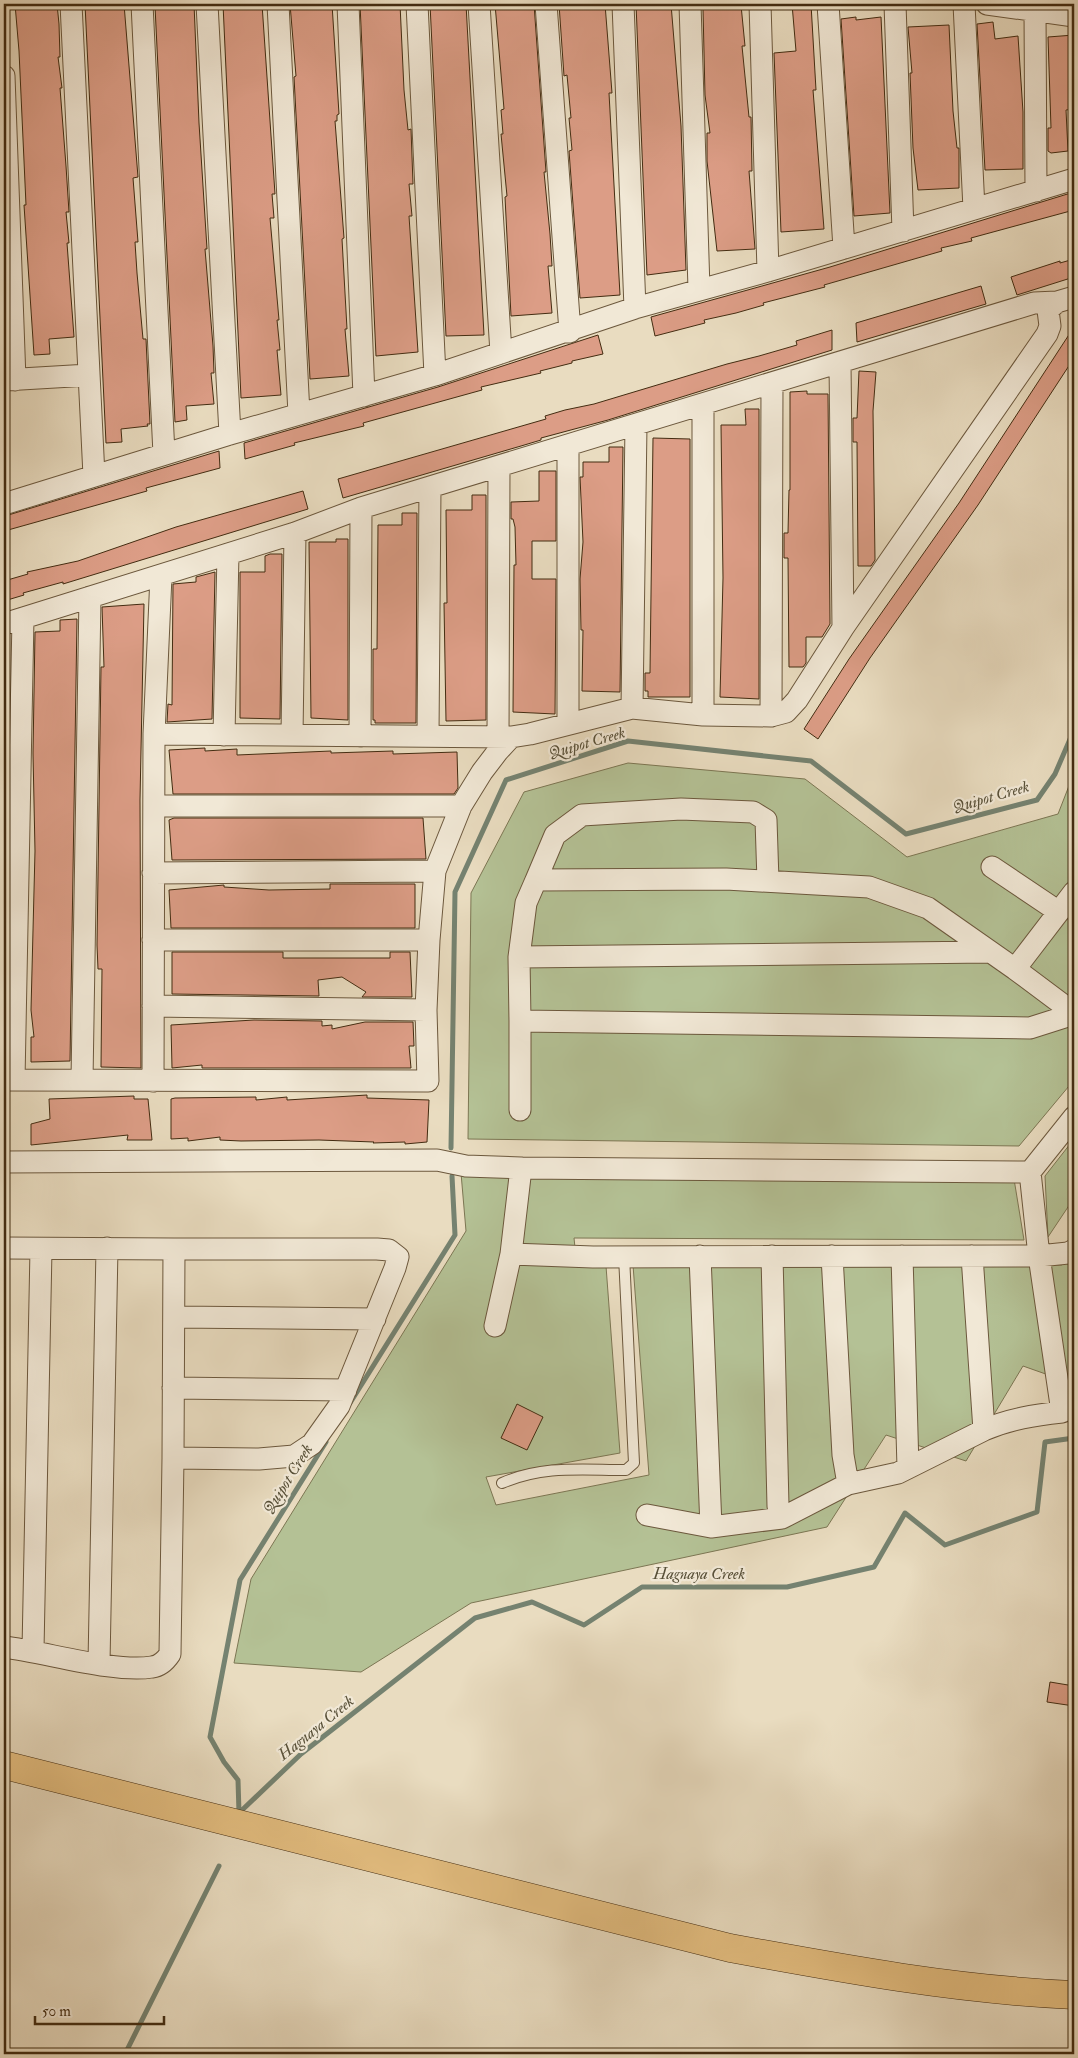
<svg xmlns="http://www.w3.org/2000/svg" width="1078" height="2058" font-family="'IM FELL Double Pica',serif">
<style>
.green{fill:#b4c195;stroke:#7c7653}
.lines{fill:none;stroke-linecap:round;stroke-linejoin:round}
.stream{stroke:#758270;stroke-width:5}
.building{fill:#dc9d86;stroke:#432c11}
.service-casing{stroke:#6c583d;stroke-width:12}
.minor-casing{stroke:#6c583d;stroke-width:23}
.trunk-casing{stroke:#432c11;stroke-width:29}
.service{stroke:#f1e8d6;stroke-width:10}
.minor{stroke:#f1e8d6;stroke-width:21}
.trunk{stroke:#e4be80;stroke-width:28}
.labels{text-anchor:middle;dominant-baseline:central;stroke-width:4.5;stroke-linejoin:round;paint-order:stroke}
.water-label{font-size:16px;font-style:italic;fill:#585038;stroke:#f1e8d6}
</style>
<rect width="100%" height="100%" fill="#e9dcc0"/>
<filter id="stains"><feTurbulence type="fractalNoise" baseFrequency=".004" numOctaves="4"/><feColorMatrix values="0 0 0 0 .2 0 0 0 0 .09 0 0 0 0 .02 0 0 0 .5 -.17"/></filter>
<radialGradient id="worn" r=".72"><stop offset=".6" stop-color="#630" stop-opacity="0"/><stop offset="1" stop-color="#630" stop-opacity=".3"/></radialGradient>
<path class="green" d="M 628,763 L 805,779 L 907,857 L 1058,814 L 1074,773 L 1074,1080 L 1019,1146 L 468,1139 L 471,893 L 524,792 Z
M 1074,1139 L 1074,1198 L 1048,1237 L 1045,1176 Z
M 461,1173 L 1014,1179 L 1024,1240 L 574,1238 L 577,1267 L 606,1266 L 620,1453 L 486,1477 L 496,1505 L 649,1475 L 633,1265 L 1062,1265 L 1074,1250 L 1074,1384 L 1023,1366 L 966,1461 L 886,1435 L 827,1527 L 471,1603 L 361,1672 L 234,1663 L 251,1579 L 466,1231 Z"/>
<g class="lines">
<path class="stream" d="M 451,1148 L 455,892 L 506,780 L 628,741 L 811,761 L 906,834 L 1037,800 L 1055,774 L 1074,730
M 350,1403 L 455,1235 L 452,1176
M 239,1813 L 301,1754 L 475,1618 L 532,1602 L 584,1625 L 642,1587 L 787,1587 L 874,1567 L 905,1513 L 945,1545 L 1037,1512 L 1045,1442 L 1074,1438
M 239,1813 L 238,1780 L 224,1762 L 210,1737 L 240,1580 L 326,1442
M 125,2054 L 219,1866"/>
</g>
<path class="building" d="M 15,4 L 57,4 L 59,24 L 60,57 L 58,57 L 62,88 L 60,88 L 66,166 L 69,212 L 66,212 L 69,243 L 67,243 L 74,337 L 49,339 L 50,354 L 34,355 L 24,205 L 26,205 L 19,51 Z
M 85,4 L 124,4 L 138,177 L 133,178 L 138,242 L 135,242 L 137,273 L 143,339 L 146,339 L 150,424 L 147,424 L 148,426 L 121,429 L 122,442 L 106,443 Z
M 194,4 L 199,123 L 207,249 L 205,249 L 213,346 L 214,373 L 211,373 L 214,404 L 186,406 L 187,420 L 175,422 L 155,6 Z
M 223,4 L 262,4 L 275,194 L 272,194 L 274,218 L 270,218 L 279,320 L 277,320 L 280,350 L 277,350 L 281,395 L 241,398 Z
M 290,4 L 332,4 L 339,114 L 337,115 L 337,121 L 335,121 L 344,238 L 342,239 L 347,329 L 345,329 L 349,376 L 310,379 L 294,77 L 296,76 Z
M 360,4 L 376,4 L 376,6 L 400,4 L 404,90 L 408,130 L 411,129 L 413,184 L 409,184 L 412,216 L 409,216 L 418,352 L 376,356 Z
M 430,4 L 466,4 L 484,335 L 446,336 Z
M 495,4 L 534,4 L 546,172 L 544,172 L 550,234 L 552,266 L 548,266 L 552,313 L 511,316 L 505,197 L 507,196 L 501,134 L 503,134 L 501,110 L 504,109 Z
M 559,4 L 605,4 L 612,93 L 609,93 L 620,295 L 580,298 L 569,151 L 572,150 L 569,118 L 571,118 L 567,75 L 564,76 Z
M 636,4 L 671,4 L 681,126 L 686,270 L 647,275 Z
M 792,4 L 811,4 L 816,90 L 813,90 L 824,229 L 781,232 L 774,53 L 796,51 Z
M 741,5 L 745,46 L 742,46 L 749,117 L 751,117 L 752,171 L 749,171 L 755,249 L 717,251 L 707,161 L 707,133 L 710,133 L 705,95 L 703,9 Z
M 856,17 L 856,20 L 881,17 L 890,213 L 854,216 L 841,19 Z
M 993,22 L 995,39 L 1018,36 L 1023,112 L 1023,169 L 985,170 L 977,24 Z
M 949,25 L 953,111 L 957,148 L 959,148 L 959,188 L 918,190 L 913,148 L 910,73 L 912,73 L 908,27 Z
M 1074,35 L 1074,109 L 1066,110 L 1068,151 L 1051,153 L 1048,151 L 1048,128 L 1051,128 L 1048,37 Z
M 1074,192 L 1074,210 L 971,238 L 972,241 L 941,248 L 942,251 L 824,285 L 825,287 L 763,303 L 764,305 L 736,313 L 704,320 L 705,323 L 655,336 L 651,317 L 830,267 Z
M 1074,259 L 1074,277 L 1017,295 L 1011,277 L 1060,261 L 1060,263 Z
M 981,286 L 986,304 L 857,342 L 856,323 Z
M 1074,327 L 1074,358 L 978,505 L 870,658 L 818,739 L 804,729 L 849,659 L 959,503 Z
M 832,330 L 832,350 L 608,420 L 541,438 L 541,440 L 521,446 L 343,498 L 338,479 L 546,419 L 545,416 L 565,410 L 594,404 L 727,364 L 759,356 L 797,345 L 796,341 Z
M 598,335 L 603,354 L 572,361 L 572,363 L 540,371 L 541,373 L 481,387 L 482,390 L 363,423 L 364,426 L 294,443 L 295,445 L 245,459 L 244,443 L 438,387 Z
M 859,371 L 876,372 L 873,411 L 875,560 L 871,566 L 858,566 L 857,442 L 853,442 L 853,418 L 857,418 Z
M 807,391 L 807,394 L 828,394 L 830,624 L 822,637 L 806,637 L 806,663 L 803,667 L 789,667 L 788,558 L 784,558 L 784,533 L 788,533 L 789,490 L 790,490 L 790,392 Z
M 745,409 L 759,409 L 759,699 L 720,697 L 723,578 L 721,425 L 746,425 Z
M 653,438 L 690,439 L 690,697 L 648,697 L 648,691 L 645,691 L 645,673 L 650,673 Z
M 609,447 L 623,447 L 620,692 L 582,691 L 583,630 L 581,630 L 580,579 L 583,542 L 580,477 L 583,477 L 583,462 L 609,462 Z
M 219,451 L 220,468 L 146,488 L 147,491 L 8,530 L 5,516 Z
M 539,471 L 556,471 L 556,541 L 532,541 L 532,579 L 556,579 L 555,714 L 513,712 L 514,565 L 516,565 L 515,527 L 513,519 L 511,519 L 511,502 L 539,501 Z
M 303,491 L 308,509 L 63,584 L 63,582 L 23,593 L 24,595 L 4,601 L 4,581 L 28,574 L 27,572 L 78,561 L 176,527 Z
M 472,495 L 486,495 L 486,720 L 446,721 L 444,603 L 447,603 L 446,510 L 472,510 Z
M 402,513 L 417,513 L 416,723 L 375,723 L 375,720 L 373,720 L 373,649 L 377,649 L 378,525 L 402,525 Z
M 336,539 L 348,539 L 348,720 L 311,718 L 309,542 L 336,542 Z
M 270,554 L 282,554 L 280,719 L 240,718 L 240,572 L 265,572 L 265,556 Z
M 215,572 L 212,719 L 167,722 L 168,704 L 172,705 L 173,584 L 196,582 L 196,577 Z
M 144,604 L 140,800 L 141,1068 L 101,1067 L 102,969 L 98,969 L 97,945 L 101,667 L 104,667 L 102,607 Z
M 77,619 L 70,1061 L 31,1062 L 31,1037 L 34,1037 L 31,1010 L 35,851 L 33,753 L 35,632 L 60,631 L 60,620 Z
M 4,715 L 9,715 L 8,740 L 4,740 Z
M 205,748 L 205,751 L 237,749 L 237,755 L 331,751 L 331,753 L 393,751 L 393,754 L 457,752 L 458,788 L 454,794 L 173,794 L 169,750 Z
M 174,818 L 423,818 L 426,859 L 172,860 L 169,820 Z
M 330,884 L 415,884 L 415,928 L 171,928 L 169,890 L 224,885 L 224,887 L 269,890 L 330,889 Z
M 172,952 L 283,952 L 283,958 L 390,958 L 390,952 L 410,952 L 412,997 L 362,997 L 366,992 L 342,977 L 318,980 L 319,996 L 172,994 Z
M 254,1020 L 322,1021 L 322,1026 L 332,1025 L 332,1029 L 365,1022 L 413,1022 L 414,1046 L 409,1046 L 411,1068 L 202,1068 L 202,1065 L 172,1068 L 171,1025 Z
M 367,1095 L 367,1098 L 429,1100 L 427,1142 L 405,1144 L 405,1142 L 373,1143 L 374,1142 L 319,1140 L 241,1141 L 220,1140 L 220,1137 L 188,1141 L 188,1138 L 171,1139 L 171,1099 L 175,1098 L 256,1097 L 256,1100 L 287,1097 L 287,1100 Z
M 134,1096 L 134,1099 L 148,1099 L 152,1140 L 127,1140 L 128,1135 L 31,1145 L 31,1124 L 50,1119 L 49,1099 Z
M 517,1404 L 543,1417 L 527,1450 L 501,1438 Z
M 1050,1682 L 1074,1686 L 1074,1706 L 1047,1702 Z"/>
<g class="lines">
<defs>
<path id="service" d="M 502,1483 C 544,1465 581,1470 626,1470 L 634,1463 L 624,1256"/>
<path id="minor" d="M 71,4 L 94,476
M 142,4 L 164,454
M 207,4 L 230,434
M 278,4 L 299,414
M 348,4 L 364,396
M 417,4 L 435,375
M 479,4 L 501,353
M 546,4 L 570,332
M 623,4 L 635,308
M 690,4 L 699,289
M 760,4 L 768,271
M 828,4 L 844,248
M 895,4 L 903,231
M 964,4 L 974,209
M 987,4 L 1074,16
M 1035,11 L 1036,191
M 4,76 L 15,380
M 1057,302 L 1074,297
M 840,363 L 843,628
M 4,380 L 89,375
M 568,446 L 568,723
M 4,504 L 230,434 L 435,375 L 635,308 L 768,271 L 1074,179
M 4,624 L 295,533 L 361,508 L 1034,303 L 1057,302 L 1048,310 L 1050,326 L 1047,334 L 843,628 L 797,700 L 786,712 L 771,716 L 703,715 L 632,708 L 530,734 L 511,737 L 498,751 L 482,772 L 461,806 L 435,871 L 429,940 L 426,1010 L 428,1081 L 4,1080
M 632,708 L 636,425
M 703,715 L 703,405
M 771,716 L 772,384
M 154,734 L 511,737
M 224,735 L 228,554
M 292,735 L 295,533
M 360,736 L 361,508
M 428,736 L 430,487
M 498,738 L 499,467
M 154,806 L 461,806
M 992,867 L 1059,912
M 153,873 L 435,871
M 536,880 L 555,835 L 582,815 L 681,809 L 753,812 L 766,820 L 768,881
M 1074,892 L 1015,969 L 1074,1013
M 153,940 L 429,940
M 990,952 L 519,957 L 526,903 L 536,880 L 726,879 L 869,887 L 928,908 L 1015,969
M 519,957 L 520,1021 L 1030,1028 L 1074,1014
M 153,1006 L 426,1010
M 520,1021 L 520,1110
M 14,1080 L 23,618
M 82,1080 L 90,597
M 153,1081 L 154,734 L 161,576
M 4,1162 L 437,1160 L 466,1166 L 521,1168 L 1030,1172 L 1074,1117
M 4,1248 L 174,1249
M 511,1254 L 593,1257 L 1039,1256 L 1068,1253 L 1074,1250
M 700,1256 L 711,1527 L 782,1518 L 778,1506 L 772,1256
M 832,1256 L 843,1455 L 848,1484 L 898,1473 L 908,1468 L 902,1256
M 972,1256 L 984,1430 C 1009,1419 1035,1415 1062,1412 L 1039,1256 L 1030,1172
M 175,1317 L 375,1319
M 495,1326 L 511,1254 L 521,1168
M 173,1388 L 346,1390
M 908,1468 L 984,1430
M 647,1515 L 711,1527
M 782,1518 L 848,1484
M 4,1647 C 46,1652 113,1673 152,1667 C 160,1666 166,1660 170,1654 L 173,1458 L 259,1459 L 294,1456 L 312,1444 L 339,1406 L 395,1268 L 398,1257 L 389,1250 L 377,1249 L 174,1249 L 173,1458
M 33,1650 L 41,1249
M 99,1663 L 107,1248"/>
<path id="trunk" d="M 4,1765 L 730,1948 C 844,1969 958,1990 1074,1995"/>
</defs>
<use href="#service" class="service-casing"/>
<use href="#minor" class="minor-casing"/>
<use href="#trunk" class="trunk-casing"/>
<use href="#service" class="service"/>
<use href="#minor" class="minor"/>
<use href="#trunk" class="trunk"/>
</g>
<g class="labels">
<g class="water-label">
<text transform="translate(587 743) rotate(-16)">Quipot Creek</text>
<text transform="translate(991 797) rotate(-16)">Quipot Creek</text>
<text transform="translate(288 1479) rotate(-58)">Quipot Creek</text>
<text x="699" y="1574">Hagnaya Creek</text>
<text transform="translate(316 1728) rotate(-39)">Hagnaya Creek</text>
</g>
</g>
<rect width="1078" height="2058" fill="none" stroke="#e9dcc0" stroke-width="20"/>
<rect x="5" y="5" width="1068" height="2048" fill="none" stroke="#432c11" stroke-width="2.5"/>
<rect x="10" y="10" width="1058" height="2038" fill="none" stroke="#432c11"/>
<path d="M35 2016v8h129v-8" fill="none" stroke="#432c11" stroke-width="2.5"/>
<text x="42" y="2016" font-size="15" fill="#432c11" stroke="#f1e8d6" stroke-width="4" paint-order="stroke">50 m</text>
<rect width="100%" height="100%" filter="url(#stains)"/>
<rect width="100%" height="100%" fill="url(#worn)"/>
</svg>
